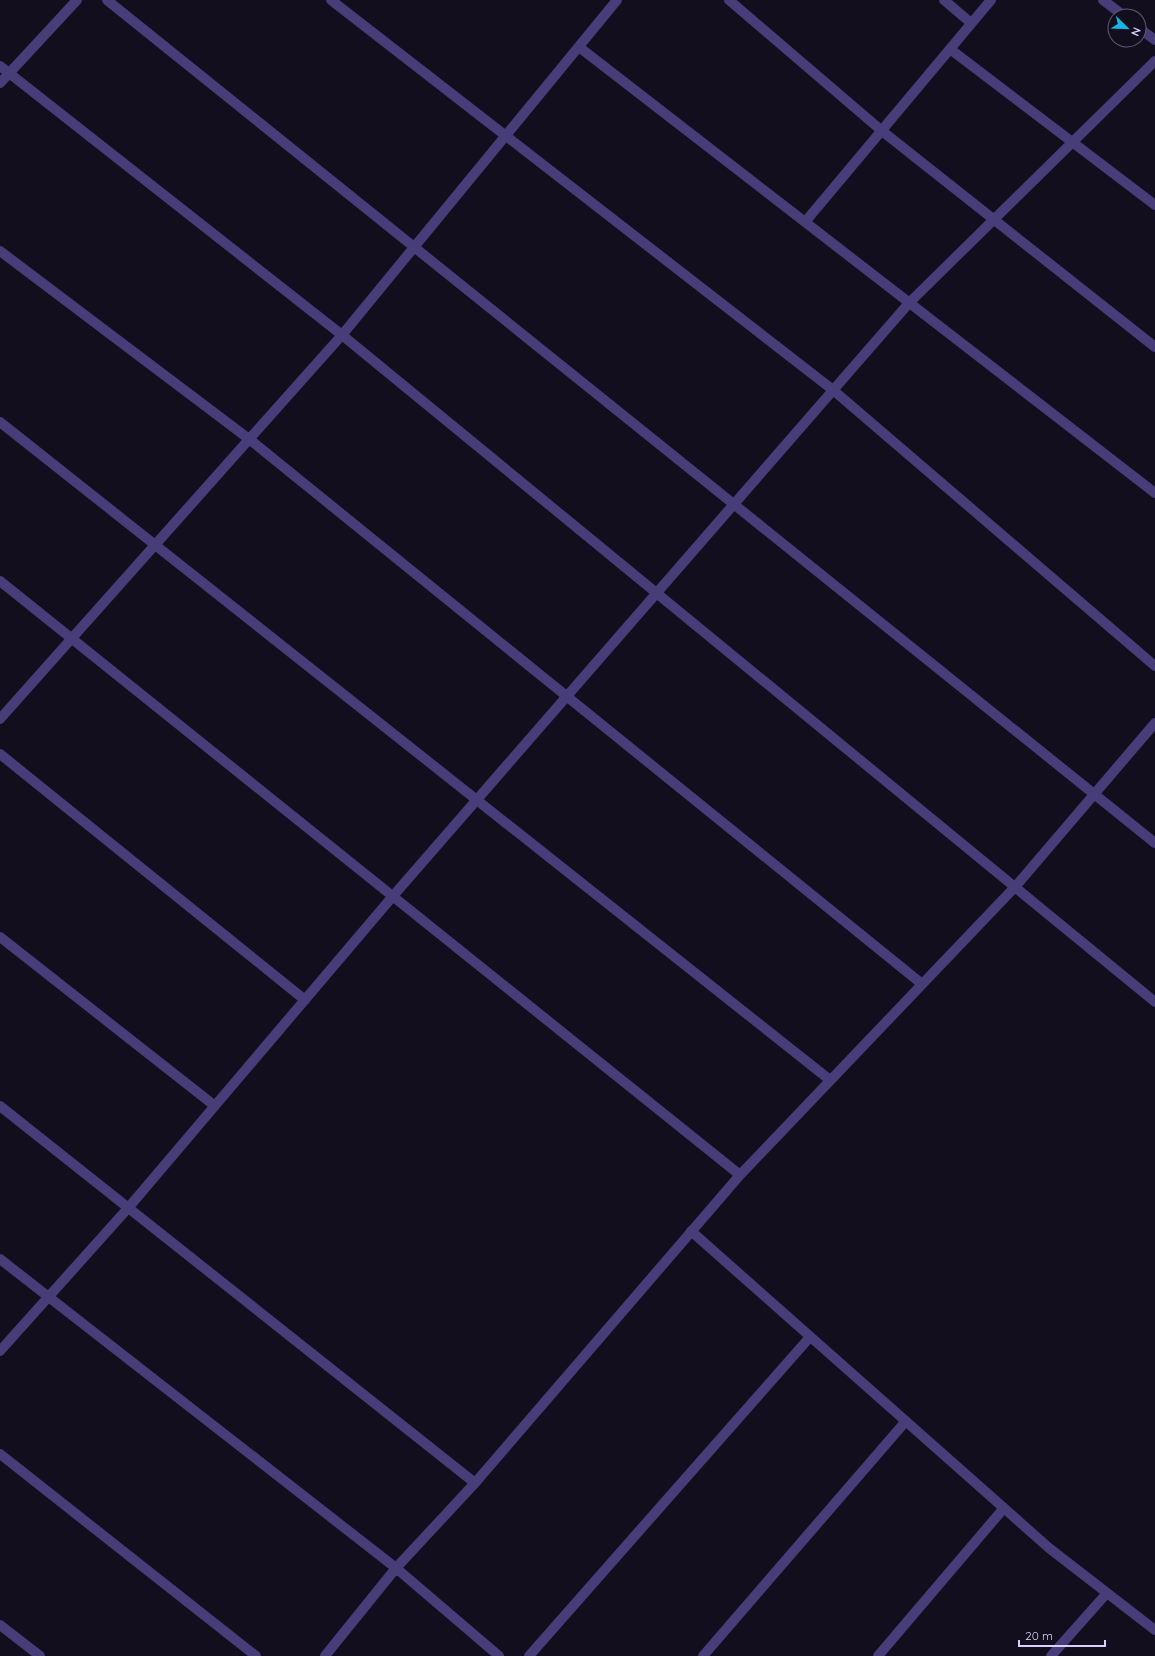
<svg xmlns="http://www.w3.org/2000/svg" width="1155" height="1656" font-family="Quicksand,sans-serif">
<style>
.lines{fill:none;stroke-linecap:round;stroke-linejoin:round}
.minor{stroke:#463d79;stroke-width:10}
</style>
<rect width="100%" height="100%" fill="#130e1e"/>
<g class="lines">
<path class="minor" d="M 107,0 L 1155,843
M 331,0 L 833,390 L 1155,666
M 729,0 L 882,131 L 1155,347
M 944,0 L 971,23
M 991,0 L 805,222 L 1155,493
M 1103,0 L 1124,16
M 1139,28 L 1155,40
M 579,47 L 805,222
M 950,49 L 1155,205
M 0,66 L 342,335 L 1155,1002
M 0,83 L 77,0
M 0,251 L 249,439 L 922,984
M 0,422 L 830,1080
M 0,581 L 740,1175
M 0,719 L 342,335 L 617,0
M 0,754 L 305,1000
M 0,937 L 215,1106
M 0,1106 L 475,1483
M 691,1231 L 1049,1548 L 1155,1630
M 0,1259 L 396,1568 L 499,1656
M 0,1351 L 129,1207 L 393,896 L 909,303 L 1155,61
M 0,1454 L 256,1656
M 0,1625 L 40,1656
M 325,1656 L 396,1568 L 475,1483 L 740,1175 L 1015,887 L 1155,723
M 529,1656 L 810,1337
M 703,1656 L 906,1421
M 878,1656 L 1004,1508
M 1051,1656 L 1107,1593"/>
</g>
<g transform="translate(1127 28) rotate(113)"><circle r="19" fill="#130e1e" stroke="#635c76"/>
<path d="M0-3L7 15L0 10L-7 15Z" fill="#14b7e3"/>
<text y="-6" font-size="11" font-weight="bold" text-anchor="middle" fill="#dad0fb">N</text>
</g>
<path d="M1019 1640v6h86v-6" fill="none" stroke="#dad0fb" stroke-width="2"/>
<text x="1025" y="1640" font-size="12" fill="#dad0fb" stroke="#130e1e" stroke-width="3" paint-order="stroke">20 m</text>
</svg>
